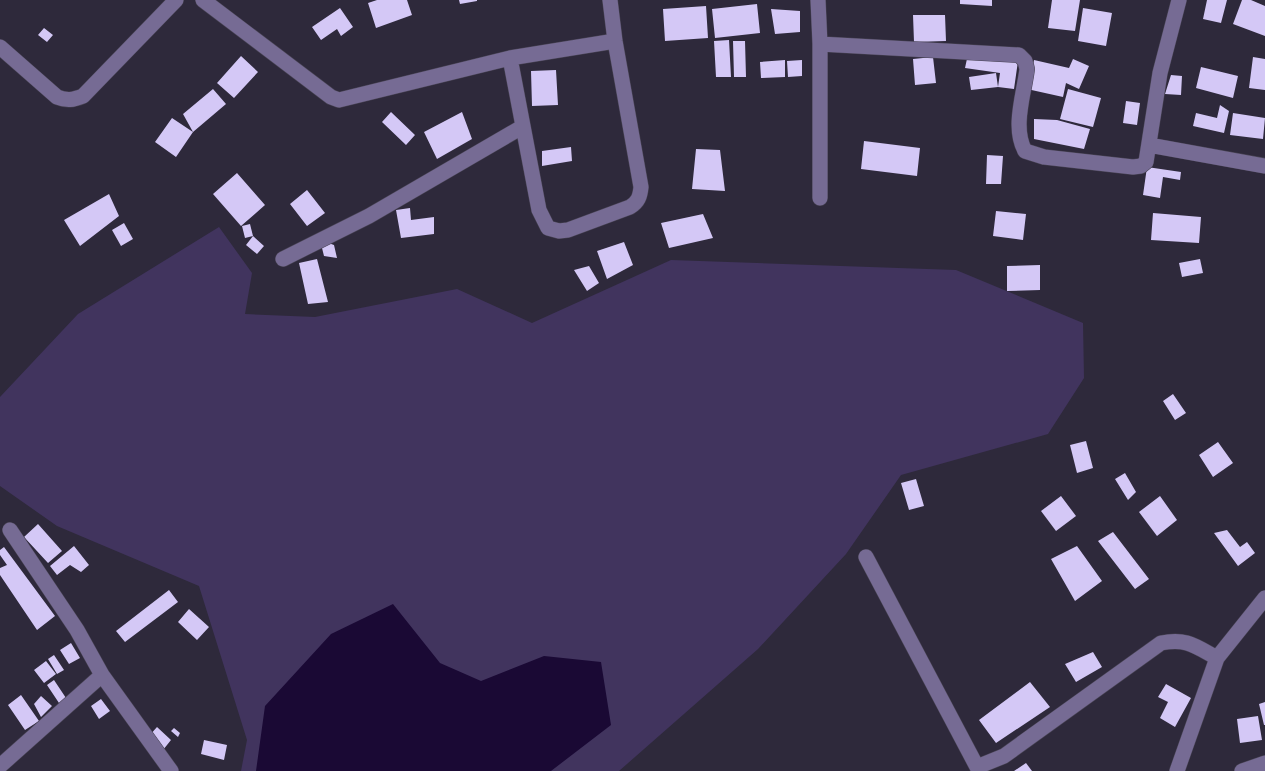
<svg xmlns="http://www.w3.org/2000/svg" width="1265" height="771" font-family="Merriweather,serif">
<style>
.green{fill:#41345e}
.water{fill:#1a0934}
.building{fill:#d4c8f6}
.lines{fill:none;stroke-linecap:round;stroke-linejoin:round}
.minor-casing{stroke:#494455;stroke-width:16}
.minor{stroke:#766b94;stroke-width:15}
</style>
<rect width="100%" height="100%" fill="#2e293b"/>
<path class="green" d="M 219,227 L 252,273 L 245,314 L 315,317 L 457,289 L 532,323 L 671,260 L 956,270 L 1083,323 L 1084,378 L 1048,434 L 901,475 L 846,554 L 758,649 L 619,771 L 241,771 L 247,740 L 199,586 L 57,526 L 0,486 L 0,397 L 78,314 Z"/>
<path class="water" d="M 393,604 L 440,663 L 481,681 L 544,656 L 601,662 L 611,725 L 551,771 L 256,771 L 265,706 L 331,634 Z"/>
<path class="building" d="M 377,0 L 407,0 L 412,15 L 376,28 L 368,3 Z
M 459,0 L 477,0 L 477,1 L 460,4 Z
M 960,0 L 992,0 L 992,6 L 960,4 Z
M 1052,0 L 1080,0 L 1075,31 L 1048,28 Z
M 1207,0 L 1227,0 L 1221,23 L 1203,19 Z
M 1242,0 L 1251,0 L 1265,6 L 1265,36 L 1233,24 Z
M 757,4 L 760,33 L 715,38 L 712,9 Z
M 706,6 L 708,38 L 665,41 L 663,9 Z
M 340,8 L 353,27 L 341,36 L 337,29 L 321,40 L 312,27 Z
M 1083,8 L 1112,13 L 1106,46 L 1078,41 Z
M 771,9 L 800,11 L 800,32 L 775,34 Z
M 913,15 L 945,15 L 946,41 L 914,42 Z
M 44,28 L 53,35 L 47,42 L 38,35 Z
M 729,40 L 731,77 L 716,77 L 714,41 Z
M 733,41 L 745,41 L 746,77 L 734,77 Z
M 968,54 L 1018,61 L 1014,89 L 998,87 L 1000,73 L 965,68 Z
M 241,56 L 258,72 L 234,98 L 217,83 Z
M 933,57 L 936,83 L 915,85 L 913,59 Z
M 1253,57 L 1265,59 L 1265,90 L 1249,88 Z
M 1073,59 L 1089,66 L 1079,89 L 1066,83 L 1063,97 L 1027,89 L 1034,60 L 1069,68 Z
M 785,60 L 785,77 L 761,78 L 760,62 Z
M 802,60 L 802,76 L 788,77 L 787,61 Z
M 1201,67 L 1238,76 L 1233,98 L 1196,88 Z
M 556,70 L 558,105 L 532,106 L 531,71 Z
M 996,73 L 998,87 L 971,90 L 969,77 Z
M 1171,75 L 1182,76 L 1181,95 L 1165,94 Z
M 213,89 L 226,104 L 193,132 L 176,157 L 155,142 L 172,118 L 193,132 L 183,114 Z
M 1068,89 L 1101,98 L 1093,127 L 1060,119 Z
M 1126,101 L 1140,103 L 1137,125 L 1123,123 Z
M 1220,105 L 1229,111 L 1224,133 L 1193,126 L 1196,113 L 1217,118 Z
M 391,112 L 415,135 L 406,145 L 382,122 Z
M 462,112 L 472,139 L 437,159 L 424,132 Z
M 1233,113 L 1265,118 L 1263,139 L 1230,135 Z
M 1034,119 L 1057,120 L 1090,129 L 1084,149 L 1034,139 Z
M 864,141 L 920,148 L 917,176 L 861,169 Z
M 571,147 L 572,161 L 542,166 L 542,151 Z
M 696,149 L 720,150 L 725,191 L 692,189 Z
M 987,155 L 1003,156 L 1001,184 L 986,184 Z
M 1147,167 L 1181,172 L 1180,180 L 1163,177 L 1160,198 L 1143,195 Z
M 237,173 L 265,205 L 241,226 L 213,194 Z
M 307,190 L 325,213 L 307,226 L 290,204 Z
M 109,194 L 119,216 L 80,246 L 64,220 Z
M 410,208 L 411,220 L 434,217 L 434,234 L 401,238 L 396,210 Z
M 996,211 L 1026,214 L 1023,240 L 993,236 Z
M 1153,213 L 1201,217 L 1199,243 L 1151,240 Z
M 703,214 L 713,238 L 669,248 L 661,223 Z
M 124,223 L 133,239 L 121,246 L 112,230 Z
M 250,224 L 253,236 L 245,238 L 242,226 Z
M 253,236 L 264,246 L 257,254 L 246,245 Z
M 320,240 L 334,245 L 337,258 L 324,256 Z
M 624,242 L 633,265 L 607,279 L 597,251 Z
M 317,259 L 328,302 L 308,304 L 299,263 Z
M 1200,259 L 1203,273 L 1182,277 L 1179,263 Z
M 1040,265 L 1040,290 L 1007,291 L 1007,266 Z
M 589,266 L 599,283 L 587,291 L 574,270 Z
M 1173,394 L 1186,413 L 1175,420 L 1163,401 Z
M 1086,441 L 1093,468 L 1077,473 L 1070,445 Z
M 1218,442 L 1233,463 L 1213,477 L 1199,455 Z
M 1125,473 L 1136,492 L 1128,500 L 1115,479 Z
M 916,479 L 924,506 L 909,510 L 901,483 Z
M 1061,496 L 1076,516 L 1056,531 L 1041,511 Z
M 1160,496 L 1177,520 L 1157,536 L 1139,512 Z
M 38,524 L 62,551 L 48,563 L 24,537 Z
M 1227,530 L 1240,547 L 1247,542 L 1255,553 L 1238,566 L 1214,533 Z
M 1113,532 L 1149,579 L 1135,589 L 1098,541 Z
M 74,546 L 89,565 L 81,572 L 70,565 L 57,575 L 50,566 Z
M 1077,546 L 1102,581 L 1075,601 L 1051,559 Z
M 4,547 L 55,616 L 37,630 L 0,575 L 0,568 L 7,565 L 0,555 L 0,550 Z
M 169,590 L 178,602 L 125,642 L 116,631 Z
M 189,609 L 209,627 L 197,640 L 178,622 Z
M 71,643 L 80,658 L 69,664 L 60,650 Z
M 1093,652 L 1102,667 L 1076,682 L 1065,664 Z
M 54,655 L 64,670 L 57,674 L 48,659 Z
M 46,661 L 56,674 L 44,683 L 34,670 Z
M 54,680 L 68,701 L 61,706 L 47,685 Z
M 1030,682 L 1050,707 L 996,743 L 979,720 Z
M 1166,684 L 1191,698 L 1175,727 L 1160,718 L 1168,702 L 1158,697 Z
M 21,695 L 39,721 L 25,730 L 8,705 Z
M 41,696 L 52,706 L 41,717 L 34,704 Z
M 101,699 L 110,711 L 99,719 L 91,706 Z
M 1265,702 L 1265,725 L 1264,725 L 1259,704 Z
M 1258,716 L 1262,740 L 1240,743 L 1237,719 Z
M 157,727 L 171,740 L 163,750 L 149,736 Z
M 174,728 L 180,733 L 178,737 L 171,731 Z
M 204,740 L 227,745 L 224,760 L 201,754 Z
M 1026,763 L 1032,771 L 1014,771 Z"/>
<g class="lines">
<defs>
<path id="minor" d="M 203,0 L 331,97 L 339,100 L 510,58 L 615,41
M 818,0 L 820,44 L 1019,55 L 1025,61 L 1027,69 C 1024,94 1012,128 1025,151 L 1044,157 L 1133,167 L 1141,166 L 1146,162 L 1160,73 L 1179,0
M 820,44 L 820,198
M 0,47 L 57,97 C 67,101 73,100 83,96 L 176,0
M 510,58 L 539,210 L 548,228 L 559,231 L 568,230 L 630,207 C 638,202 640,197 641,187 L 615,41 L 610,0
M 1149,145 L 1265,166
M 283,259 L 369,216 L 522,127
M 10,530 L 77,630 L 102,675 L 171,771
M 866,557 L 977,767 L 1004,756 L 1161,643 C 1187,638 1195,646 1217,658
M 0,766 L 102,675
M 1177,771 L 1217,658 L 1265,598
M 1242,771 L 1265,763"/>
</defs>
<use href="#minor" class="minor-casing"/>
<use href="#minor" class="minor"/>
</g>
</svg>
